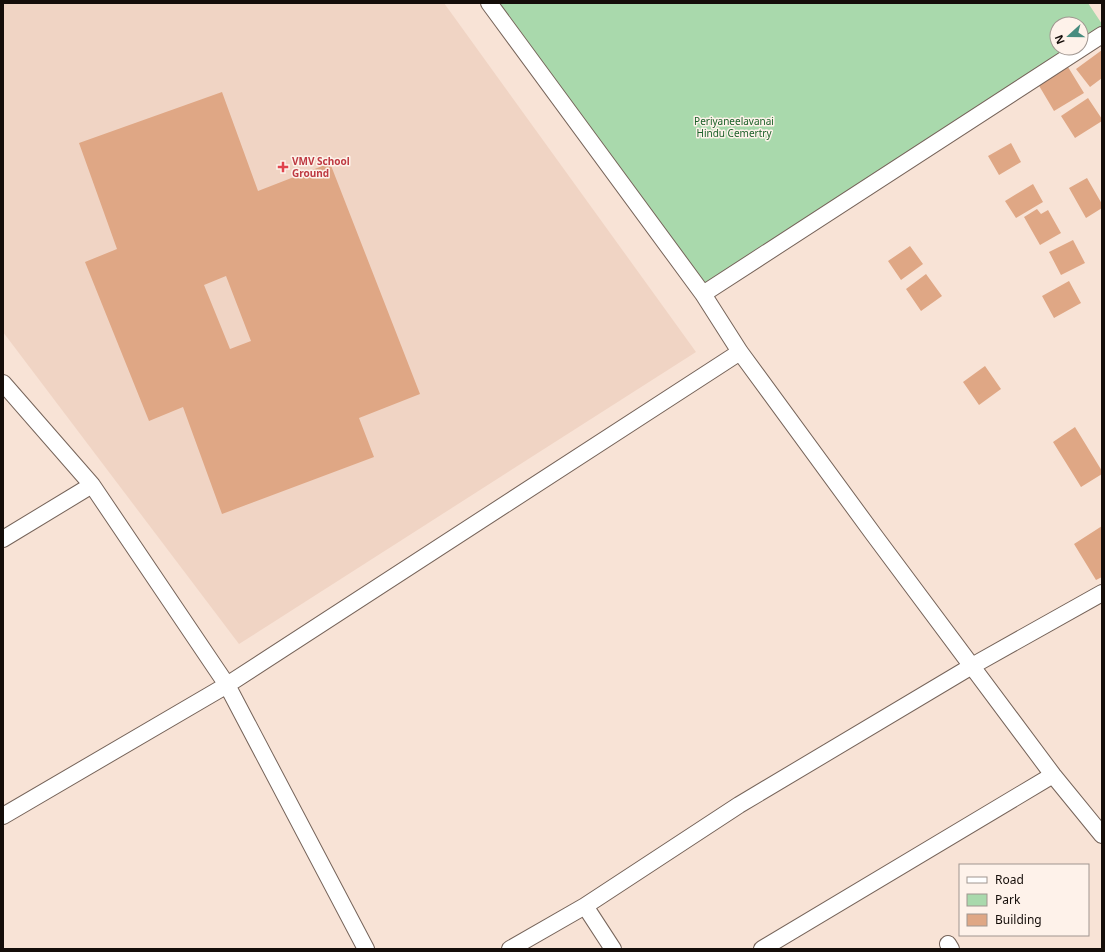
<svg xmlns="http://www.w3.org/2000/svg" width="1105" height="952" font-family="'Noto Sans',sans-serif">
<style>
.built{fill:#f0d4c4}
.green{fill:#a9d9ac;fill-rule:evenodd}
.building{fill:#dfa785;fill-rule:evenodd}
.lines{fill:none;stroke-linecap:round;stroke-linejoin:round}
.minor-casing{stroke:#76645a;stroke-width:18}
.minor{stroke:#fff;stroke-width:16}
.health-dot{fill:#e0444e;stroke:#fef2ea;stroke-width:1.5}
.labels{text-anchor:middle;dominant-baseline:central;stroke-width:3;stroke-linejoin:round;paint-order:stroke}
.park-label{font-size:10px;fill:#1c6129;stroke:#fef2ea}
.health-label{font-size:10px;font-weight:bold;fill:#be3a42;stroke:#fef2ea;text-anchor:start}
</style>
<rect width="100%" height="100%" fill="#f8e3d6"/>
<path class="built" d="M 3,3 L 444,3 L 696,352 L 239,644 L 3,332 Z"/>
<path class="green" d="M 489,3 L 1088,3 L 1102,24 L 1102,35 L 703,294 ZM 1057,24 L 1081,24 L 1081,48 L 1057,48 Z"/>
<path class="building" d="M 1102,50 L 1102,78 L 1090,87 L 1076,69 Z
M 1068,67 L 1084,93 L 1054,111 L 1038,84 Z
M 222,92 L 258,191 L 330,163 L 420,394 L 359,418 L 374,457 L 222,514 L 183,407 L 149,421 L 85,262 L 117,249 L 79,143 ZM 226,276 L 251,341 L 230,349 L 204,285 Z
M 1088,98 L 1102,119 L 1102,121 L 1075,138 L 1061,116 Z
M 1011,143 L 1021,162 L 999,175 L 988,156 Z
M 1087,178 L 1102,204 L 1102,208 L 1086,218 L 1069,188 Z
M 1033,184 L 1043,202 L 1016,218 L 1005,201 Z
M 1037,209 L 1041,214 L 1048,210 L 1061,233 L 1040,245 L 1024,217 Z
M 1073,240 L 1085,263 L 1061,275 L 1049,252 Z
M 910,246 L 923,264 L 901,280 L 888,261 Z
M 926,274 L 942,296 L 921,311 L 906,289 Z
M 1069,281 L 1081,303 L 1054,318 L 1042,296 Z
M 985,366 L 1001,389 L 979,405 L 963,382 Z
M 1075,427 L 1102,471 L 1102,474 L 1081,487 L 1053,442 Z
M 1102,526 L 1102,577 L 1096,580 L 1074,544 Z"/>
<g class="lines">
<defs>
<path id="minor" d="M 489,3 L 703,294 L 740,352 L 874,535 L 1053,775 L 1102,835
M 703,294 L 1102,35
M 3,383 L 92,485 L 227,685 L 366,949
M 3,539 L 92,485
M 3,816 L 227,685 L 740,352
M 948,944 L 951,949
M 510,949 L 585,906
M 613,949 L 585,906 L 739,805 L 972,666 L 1102,593
M 762,949 L 1053,775"/>
</defs>
<use href="#minor" class="minor-casing"/>
<use href="#minor" class="minor"/>
</g>
<path class="health-dot" d="M281 161h4v4h4v4h-4v4h-4v-4h-4v-4h4z"/>
<g class="labels">
<g class="park-label">
<text x="734" y="121">Periyaneelavanai<tspan x="734" dy="12">Hindu Cemertry</tspan></text>
</g>
<g class="health-label">
<text x="292" y="161">VMV School<tspan x="292" dy="12">Ground</tspan></text>
</g>
</g>
<rect width="1105" height="952" fill="none" stroke="#140d09" stroke-width="8"/>
<rect x="959" y="864" width="130" height="72" fill="#fef2ea" stroke="#a09690"/>
<rect x="967" y="877" width="20" height="6" fill="#ffffff" stroke="#a09690"/>
<text x="995" y="884" font-size="12" fill="#140d09">Road</text>
<rect x="967" y="894" width="20" height="12" fill="#a9d9ac" stroke="#a09690"/>
<text x="995" y="904" font-size="12" fill="#140d09">Park</text>
<rect x="967" y="914" width="20" height="12" fill="#dfa785" stroke="#a09690"/>
<text x="995" y="924" font-size="12" fill="#140d09">Building</text>
<g transform="translate(1069 36) rotate(249)"><circle r="19" fill="#fef2ea" stroke="#a09690"/>
<path d="M0-3L7 15L0 10L-7 15Z" fill="#488c7f"/>
<text y="-6" font-size="11" font-weight="bold" text-anchor="middle" fill="#140d09">N</text>
</g>
</svg>
